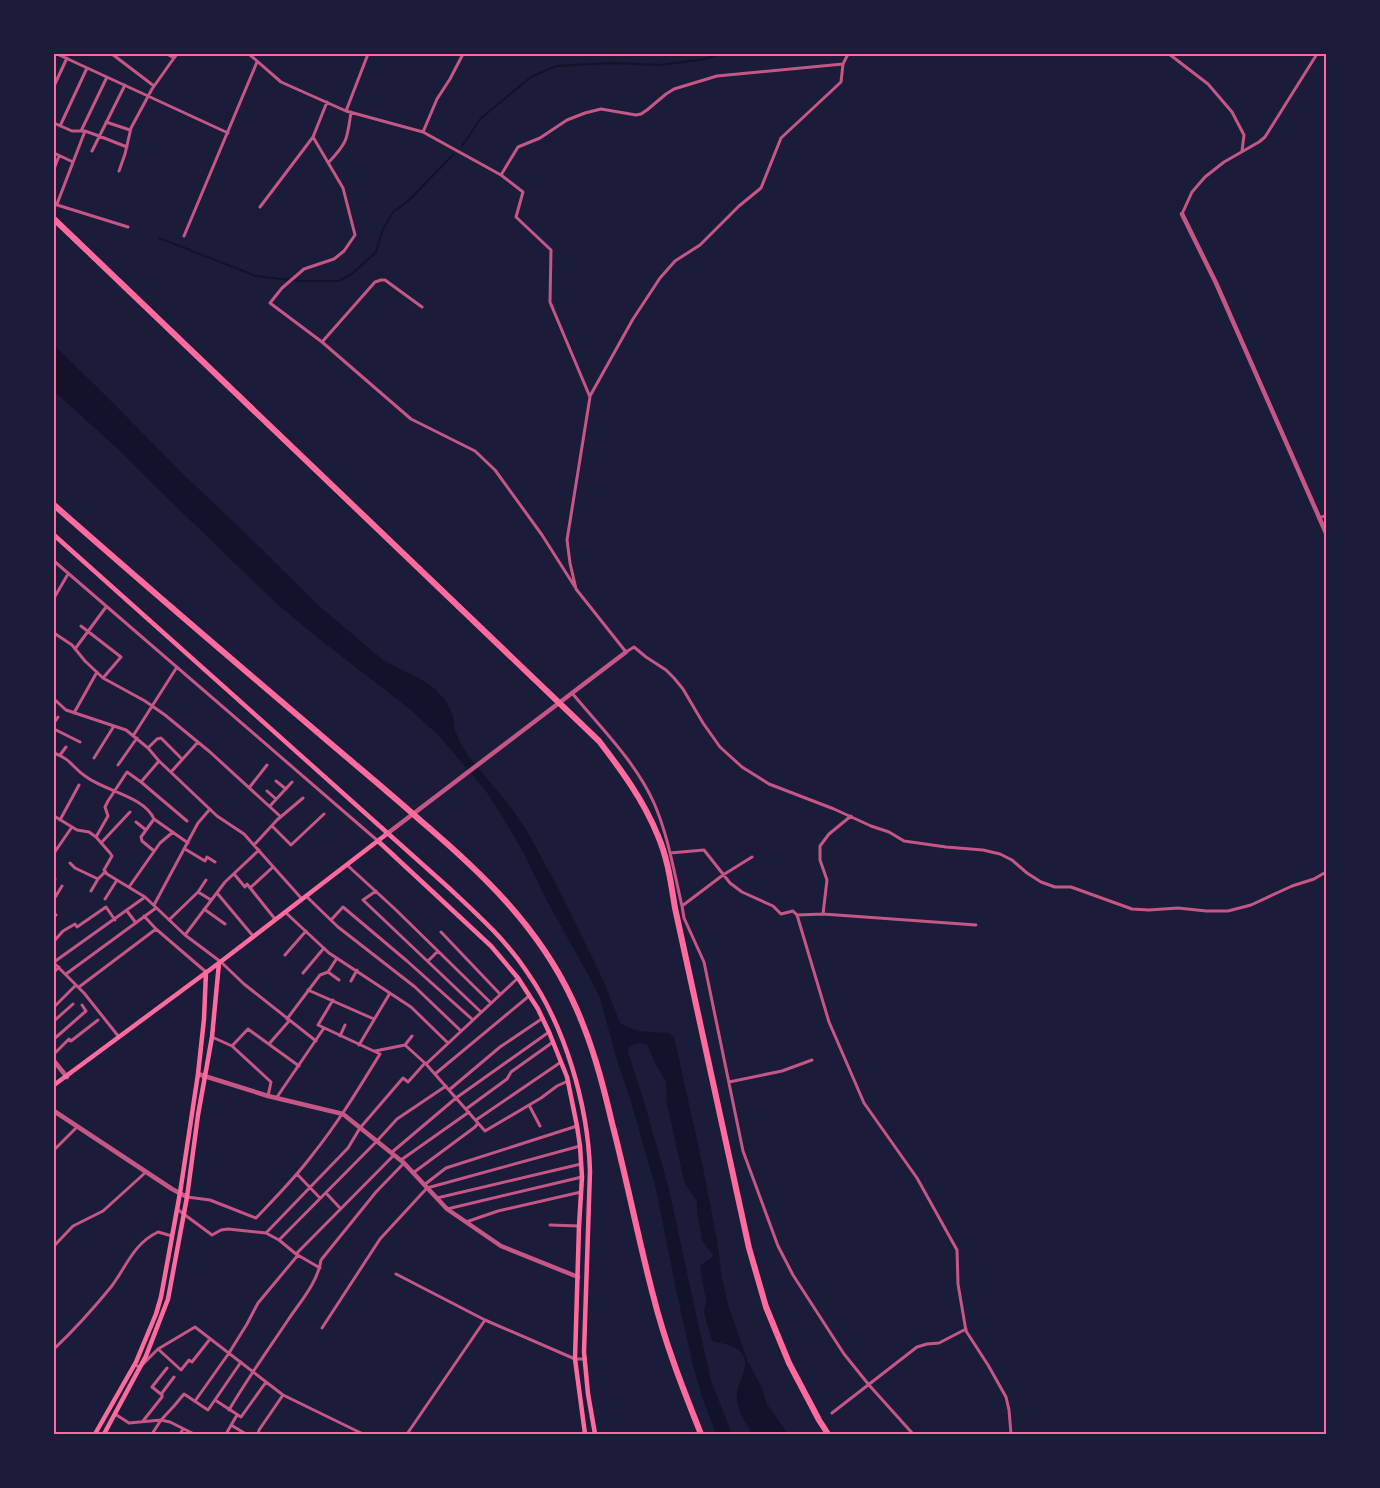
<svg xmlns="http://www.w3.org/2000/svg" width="1380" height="1488" font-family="Helvetica,sans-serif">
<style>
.water{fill:#12122b}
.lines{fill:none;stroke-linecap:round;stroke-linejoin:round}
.stream{stroke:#12122b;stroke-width:2}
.minor{stroke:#c65784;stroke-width:3}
.tertiary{stroke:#c65784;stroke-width:4.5}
.secondary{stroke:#ff6b9d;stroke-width:4.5}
.motorway{stroke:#ff6b9d;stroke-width:6}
.neatline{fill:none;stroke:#ff6b9d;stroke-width:2}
</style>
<rect width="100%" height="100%" fill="#1b1b3a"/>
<path class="water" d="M 54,345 L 109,399 L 184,475 L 242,530 L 319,606 L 383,660 L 426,682 L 436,690 L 446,701 L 453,716 L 455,731 L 461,744 L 468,756 L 510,806 L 527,831 L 559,890 L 604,982 L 620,1023 C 635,1033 651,1032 668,1033 L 674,1037 L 701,1158 L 717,1240 L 722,1279 L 729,1308 L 748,1362 L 763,1390 L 766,1403 L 788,1434 L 752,1434 C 746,1423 737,1410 737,1398 C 736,1388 742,1380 744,1371 C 750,1350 732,1345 716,1342 L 713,1341 L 711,1338 L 704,1312 L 706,1300 L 700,1268 C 702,1261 710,1261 713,1255 L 702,1240 L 697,1211 L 697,1201 L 685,1184 L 684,1180 L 667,1104 L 666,1082 L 653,1059 L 648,1046 L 643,1043 L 638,1043 L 629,1047 L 628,1052 L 644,1102 L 669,1189 L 693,1301 L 711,1381 L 732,1434 L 716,1434 L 701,1394 L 693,1365 L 677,1294 L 656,1189 L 630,1098 L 618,1064 L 600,998 L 590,978 L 547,901 L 523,852 L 504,819 L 486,791 L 440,737 L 411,710 L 318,638 L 276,603 L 158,489 L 119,450 L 54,391 Z"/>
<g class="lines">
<path class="stream" d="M 462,146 L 481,118 L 531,77 L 556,66 L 611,63 L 660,65 L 705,59 L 719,54
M 159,238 L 256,276 L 300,281 L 339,281 L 352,274 L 376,252 L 383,229 L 393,212 L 408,201 L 454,154"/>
<path class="minor" d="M 57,54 L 228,133
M 112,54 L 154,86
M 167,54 L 174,58 L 177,54
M 249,54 L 281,82 L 346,111 L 423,132 L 501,175 L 523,192 L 516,217 L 551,250 L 550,302 L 590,397 L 567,540 L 570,563 L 576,589 L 626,652 L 634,647 L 646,657 L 666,670 L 674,678 L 683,689 L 703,723 L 720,747 L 742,767 L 769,784 L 834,809 L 871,826 L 889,832 L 904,841 L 946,847 L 983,850 L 1000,854 L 1012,860 L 1027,873 L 1041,882 L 1055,887 L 1071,887 L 1132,909 L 1149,910 L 1178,908 L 1206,911 L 1228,911 L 1251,905 L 1292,886 L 1314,879 L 1326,872
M 1169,54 L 1208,84 L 1232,112 L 1244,135 L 1242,151
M 54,86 L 67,58
M 346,111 L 368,54
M 106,122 L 130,130
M 54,123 L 72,131 L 85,131 L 99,136 L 127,147
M 60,126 L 87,68
M 81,131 L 107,77
M 423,132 L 437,99 L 450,79 L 463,54
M 313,137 L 343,188 L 355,235 L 344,251 L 334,259 L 304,269 L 282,288 L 270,303 L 322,342 L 411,419 L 475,451 L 495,470 L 542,535 L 575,587
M 92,151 L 125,85
M 54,153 L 73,162
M 329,162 C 348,142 347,139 351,112
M 54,169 L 59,156
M 119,171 L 125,154 L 131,128 L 152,89 L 174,58
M 501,175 L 518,147 L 540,138 L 567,120 L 585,113 L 601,109 L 636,115 L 641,114 L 647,110 L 666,94 L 674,89 L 717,76 L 843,64
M 54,204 L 128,227
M 57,204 L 85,131
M 260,207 L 313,137 L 327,102
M 1182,214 L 1192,192 L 1205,177 L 1224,162 L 1259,142 L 1265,137 L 1317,54
M 184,236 L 257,62
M 322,342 L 375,282 L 381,280 L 385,280 L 422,307
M 590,396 L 633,319 L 660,278 L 675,261 L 700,245 L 739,206 L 761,188 L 781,138 L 841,82 L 843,64 L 848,54
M 1320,518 L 1326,515
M 54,561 L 378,841
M 54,598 L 68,574
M 81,626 L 121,657 L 103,678
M 54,633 L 72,645 L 85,661 L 103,678 L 145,701 L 165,715 L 210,752 L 281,817
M 75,649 L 106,607
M 572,693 C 601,728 635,761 654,803 C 668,835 674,872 682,906
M 54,699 L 66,710 L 126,730 L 148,748 L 159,761 L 217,816 L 244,834 L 302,899
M 74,713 L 97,672
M 54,723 L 58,717
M 54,729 L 80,742
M 133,736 L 177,667
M 148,748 L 157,739 L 161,738 L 182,759
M 54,753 C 71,759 72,767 85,776 C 104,791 144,796 154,819 L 188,843
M 60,755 L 66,747
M 94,758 L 114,726
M 118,765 L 137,738
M 171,772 L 198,742
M 276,781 L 286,789
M 141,782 L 159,761
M 249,788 L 267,765
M 267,791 L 276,799
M 270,806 L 292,782
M 54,816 L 77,830 L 89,832 L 96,837 L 110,853 L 112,856 L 104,870 L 107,874 L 145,897 L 185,935 L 221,962 L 244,984 L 316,1041
M 60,820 L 79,785
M 136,822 L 146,830
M 272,826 L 291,845 L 324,814
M 96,837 L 108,816 L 105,807 L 108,801 L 127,772 L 141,782 L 187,821
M 101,843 L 130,812
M 254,845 L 277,820 L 303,798
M 185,849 L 205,861 L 207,857 L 215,862
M 154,851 L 142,841 L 141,837 L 154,819
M 54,853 L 72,827
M 670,853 L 704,850 L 730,883 L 742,892 L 773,906 L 781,914 L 793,911 L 797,915 L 823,914 L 976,925
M 752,857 L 723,875 L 682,906 L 684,918 L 704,962 L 743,1151 L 778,1246 L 793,1275 L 844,1354 L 869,1385 L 913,1434
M 70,863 L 75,868 L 98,879 L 105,872
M 347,865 L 395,909 L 491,1003
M 234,874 L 245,887 L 247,884 L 275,919
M 54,879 L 55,879
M 129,887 L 160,843 L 173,832
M 250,888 L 273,867
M 91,891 L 98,879
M 376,891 L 363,900 L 481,1012
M 198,892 L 211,900
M 217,893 L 253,936
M 306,896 L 338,927 L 415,987 L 461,1031
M 54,899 L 62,886
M 105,899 L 117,880
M 154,905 L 198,823 L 210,809
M 204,909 L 225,924
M 127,911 L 136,923
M 285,912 L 329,953 L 411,1007 L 448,1043
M 54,913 L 56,915
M 823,914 L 827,880 L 820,860 L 820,846 L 829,834 L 851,816
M 797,915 L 829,1022 L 864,1103 L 917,1178 L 957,1250 L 958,1284 L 966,1331 L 988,1365 L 1006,1397 L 1009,1410 L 1011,1434
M 144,916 L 156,929 L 206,972
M 169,920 L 198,892 L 206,880
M 331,920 L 343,907 L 407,961 L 473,1020
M 441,932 L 500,994
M 185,935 L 225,882 L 259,850
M 55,940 L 63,931 L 75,924 L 77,927 L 106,907 L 115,920
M 285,955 L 306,931
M 428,961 L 438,951
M 54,962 L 145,897
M 54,963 L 84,993 L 119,1037
M 54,972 L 59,967
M 328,972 L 339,980
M 303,973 L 324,948
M 66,974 L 156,908
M 351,981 L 357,970
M 79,987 L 156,929
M 308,990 L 374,1019
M 54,1007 L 76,985
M 287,1019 L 320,975 L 328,972 L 337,958
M 54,1021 L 73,1004
M 340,1036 L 345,1025
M 212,1037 L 232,1046 L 271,1082 L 268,1096
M 54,1039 L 86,1011 L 82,1005
M 269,1044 L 289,1021
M 359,1045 L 390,993
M 405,1045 L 412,1036
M 232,1046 L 248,1029 L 299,1066
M 375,1051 L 405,1045 L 426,1064 L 485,1131 L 541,1098 L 557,1086 L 568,1081
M 54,1054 L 69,1039 L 71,1041 L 98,1020
M 426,1064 L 518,978
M 435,1074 L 529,996
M 729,1082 L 782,1071 L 812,1060
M 449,1090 L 500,1047 L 543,1018
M 277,1097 L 324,1028
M 529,1105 L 540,1126
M 466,1109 L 507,1079 L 511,1072 L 553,1042
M 476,1120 L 561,1062
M 54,1150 L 77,1127
M 391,1153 L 456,1098 L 549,1032
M 401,1160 L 469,1112
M 413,1173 L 475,1127 L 478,1123
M 297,1174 L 320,1198
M 424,1185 L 446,1168 L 577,1126
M 326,1193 L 340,1208
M 187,1197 L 210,1200 L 256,1218 C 276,1197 296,1177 313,1154 C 338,1123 359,1088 380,1054 L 318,1025 L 333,1000
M 437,1198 L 581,1164
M 177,1209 L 212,1235 L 221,1230 L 228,1229 L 266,1233 L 279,1240 L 296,1254 L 320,1268
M 447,1209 L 582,1177
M 466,1222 L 498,1211 L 581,1192
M 550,1225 L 579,1226
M 266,1233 L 348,1148 L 360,1128 L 403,1078 L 408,1082 L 425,1063
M 279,1240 L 377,1141 L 397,1119 L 446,1086
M 54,1246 L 73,1226 L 103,1211 L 146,1172
M 296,1254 L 394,1155
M 396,1274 L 485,1320 L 575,1359 L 584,1359
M 322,1328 L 380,1239 L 427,1188 L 580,1146
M 54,1349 C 74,1330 93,1309 111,1287 C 127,1266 133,1244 158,1232 L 172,1236
M 158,1349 L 181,1370 L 189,1360 L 192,1362 L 210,1339
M 135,1365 L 140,1367 L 158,1349 L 195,1327 L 283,1395 L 363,1434
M 162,1395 L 152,1387 L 167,1368
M 215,1400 L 241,1417 L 266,1382
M 195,1401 L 229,1353 L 247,1324 L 258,1303 L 298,1255
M 229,1410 C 247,1379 268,1350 288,1320 C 300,1302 318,1282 321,1260 L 376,1192 L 404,1163
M 832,1413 L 917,1347 L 927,1344 L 939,1343 L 966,1329
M 115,1414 L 129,1423 L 161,1420 L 170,1422 L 194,1434
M 143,1421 L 162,1397 L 162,1393 L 174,1377
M 231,1425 L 246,1434
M 152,1434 L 161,1420 L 174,1406 L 184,1394 L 208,1410 L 241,1362
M 180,1434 L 183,1429
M 226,1434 L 237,1415
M 258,1434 L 259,1430 L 283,1395
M 407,1434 L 485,1320"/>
<path class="tertiary" d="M 1182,214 L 1216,283 L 1326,533
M 388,833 L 626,652
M 54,1061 L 67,1077
M 198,1074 L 268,1096 L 343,1114 L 404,1163 L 447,1209 L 501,1246 L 578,1277
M 54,1111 L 172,1189 L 187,1197"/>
<path class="secondary" d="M 54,535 L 449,888 C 477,914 506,940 527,972 C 565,1026 588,1105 590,1171 L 584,1352 L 588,1394 L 595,1434
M 378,841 L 491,946 L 518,978 L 538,1009 L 549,1032 L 567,1077 L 577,1126 L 580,1146 L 582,1177 L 579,1226 L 575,1359 L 585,1434
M 54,1085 L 219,963 L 388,833
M 95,1434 L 136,1362 L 156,1314 L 161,1297 L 180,1193 L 198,1074 L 204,1019 L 206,972
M 104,1434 L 146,1356 L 168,1299 L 187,1197 L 198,1115 L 212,1037 L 219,963"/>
<path class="motorway" d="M 54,219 L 599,741 C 622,771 644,801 658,836 C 668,859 671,884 675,908 L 749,1248 L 766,1307 L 789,1363 L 819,1420 L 828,1434
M 54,505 C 138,579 223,652 309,725 C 346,757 384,788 421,821 C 481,872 538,926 572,999 C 591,1039 602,1080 612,1123 C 627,1180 638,1238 653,1295 C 665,1343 683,1389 701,1434"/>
</g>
<rect width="1380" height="1488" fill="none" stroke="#1b1b3a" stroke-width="110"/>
<rect x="55" y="55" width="1270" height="1378" class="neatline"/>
</svg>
